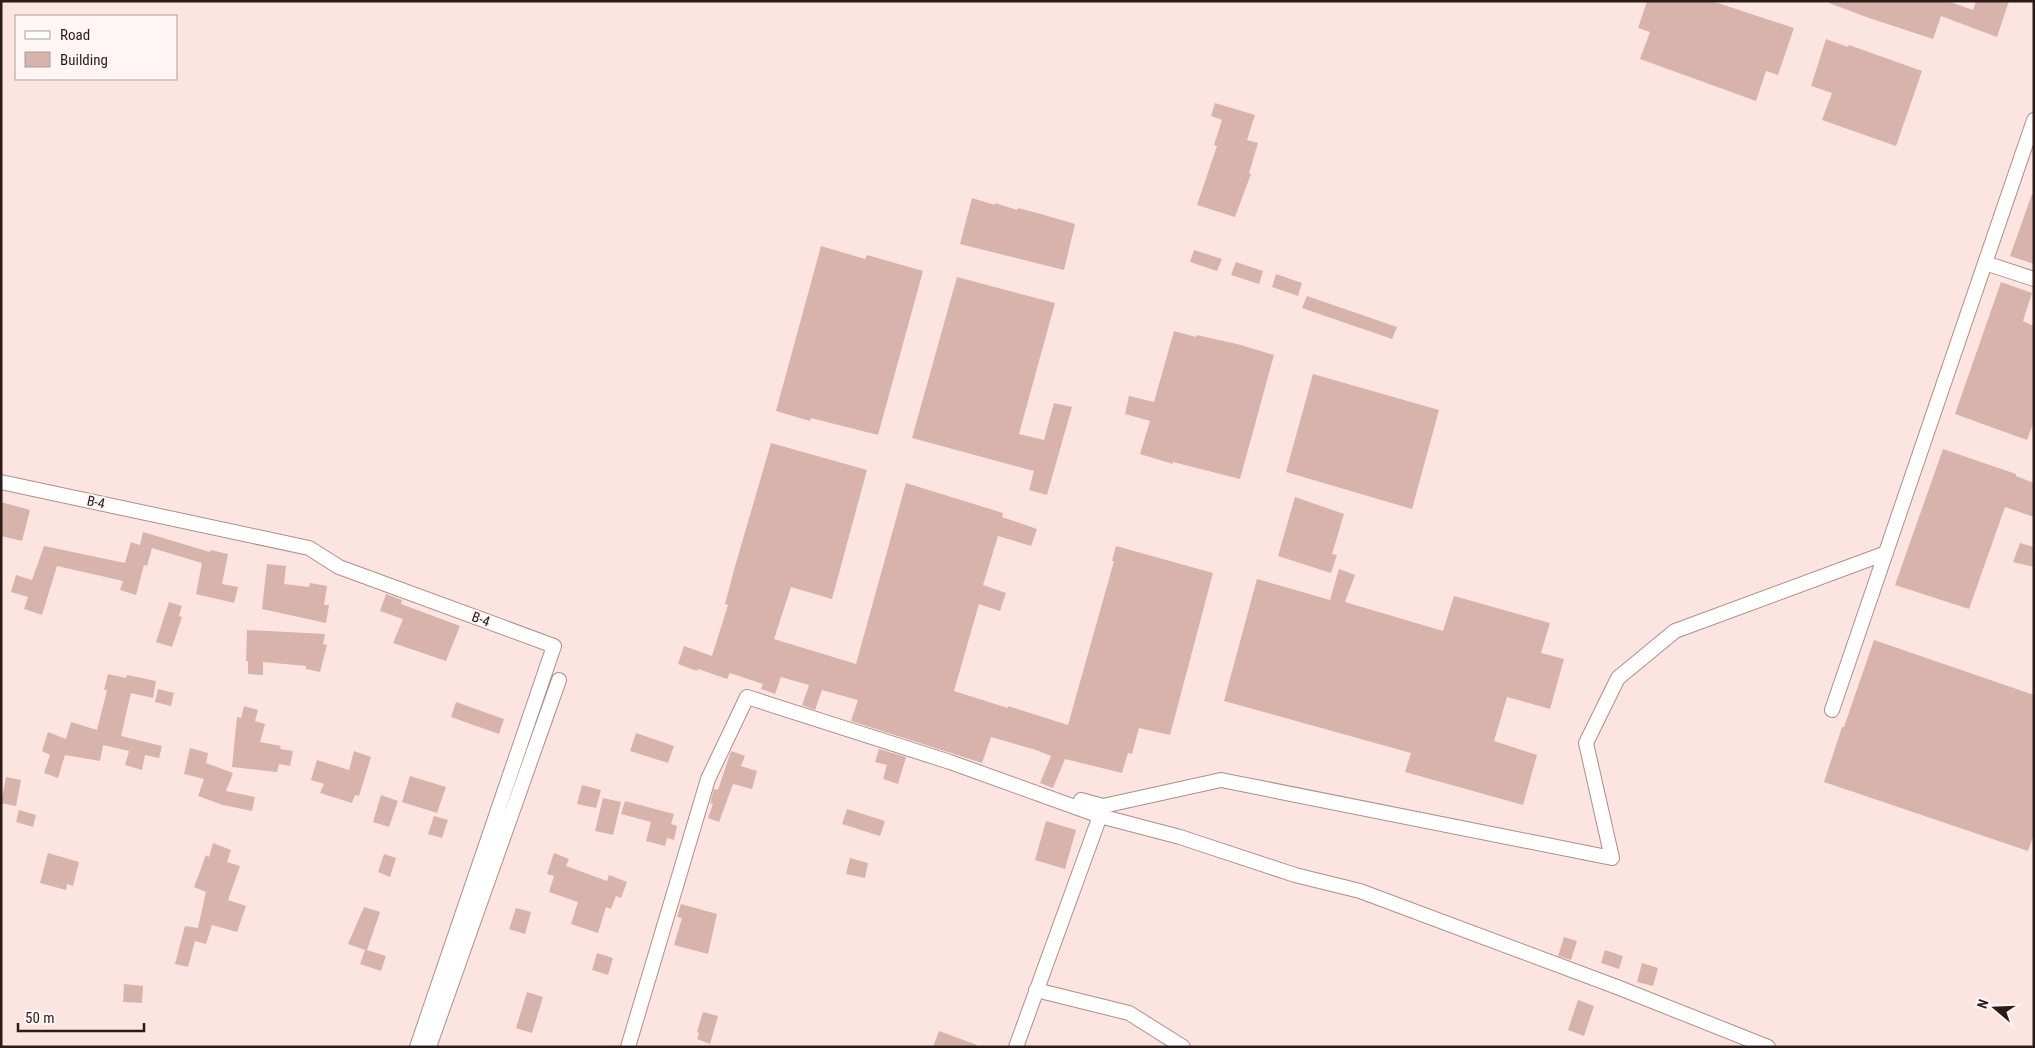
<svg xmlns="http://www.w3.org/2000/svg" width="2035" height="1048" font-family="'Roboto Condensed',sans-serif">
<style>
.building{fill:#d8b3ab}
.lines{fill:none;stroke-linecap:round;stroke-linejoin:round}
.street-casing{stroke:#b08e86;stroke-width:16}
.street{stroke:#fff;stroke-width:14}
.labels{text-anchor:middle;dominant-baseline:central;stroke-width:4;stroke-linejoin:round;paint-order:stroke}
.street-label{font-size:14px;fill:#2a1d19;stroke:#fef6f4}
</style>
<rect width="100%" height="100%" fill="#fce5e0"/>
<path class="building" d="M 1647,1 L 1712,1 L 1794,28 L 1778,75 L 1766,71 L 1756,101 L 1640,59 L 1650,32 L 1638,28 Z
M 1829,1 L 1947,1 L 1973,10 L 1976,1 L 2009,1 L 1997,37 L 1941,16 L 1933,39 L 1869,18 L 1829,3 Z
M 1826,39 L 1848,47 L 1849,45 L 1922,71 L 1896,146 L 1822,120 L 1832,93 L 1811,86 Z
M 1215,103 L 1255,115 L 1247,140 L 1258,143 L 1249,173 L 1251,174 L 1235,217 L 1197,205 L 1217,146 L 1214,145 L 1222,120 L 1211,116 Z
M 2032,194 L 2034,195 L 2034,264 L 2010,256 Z
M 972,198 L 995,205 L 995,203 L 1017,210 L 1018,208 L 1041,214 L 1075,224 L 1064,270 L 960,244 Z
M 821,246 L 865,259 L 867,255 L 923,271 L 878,435 L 811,418 L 810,421 L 776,411 Z
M 1194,250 L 1222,259 L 1217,271 L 1190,262 Z
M 1236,262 L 1263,271 L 1259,284 L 1231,275 Z
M 1276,274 L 1302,283 L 1298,296 L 1272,287 Z
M 957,277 L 1055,303 L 1019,434 L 1044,440 L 1054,403 L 1072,407 L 1047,495 L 1029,490 L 1034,471 L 912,438 Z
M 2001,282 L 2032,293 L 2023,321 L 2034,326 L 2034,421 L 2027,440 L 1955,414 Z
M 1307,296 L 1397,327 L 1392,339 L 1302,308 Z
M 1174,331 L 1196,337 L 1197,335 L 1241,345 L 1274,355 L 1240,479 L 1173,462 L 1173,464 L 1140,454 L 1150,421 L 1125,414 L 1129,396 L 1154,402 Z
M 1313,374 L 1439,410 L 1412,509 L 1286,472 Z
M 771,443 L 867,470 L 832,599 L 791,587 L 774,639 L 856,664 L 906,483 L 1003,513 L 1002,517 L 1037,529 L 1031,546 L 998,536 L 983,585 L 1006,593 L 1000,611 L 979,604 L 954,691 L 1008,708 L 1008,706 L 1068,725 L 1114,561 L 1112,561 L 1116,546 L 1213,573 L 1170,735 L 1139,728 L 1132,754 L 1128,753 L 1122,773 L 1065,759 L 1053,788 L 1040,783 L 1051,756 L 1036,750 L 991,737 L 982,763 L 851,721 L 858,700 L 822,690 L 815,710 L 802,705 L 809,685 L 781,677 L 775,694 L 761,689 L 763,684 L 730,673 L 727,679 L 698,669 L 697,671 L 678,664 L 684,646 L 712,656 L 728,605 L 725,604 L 734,570 Z
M 1943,449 L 2016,474 L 2016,476 L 2034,483 L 2034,517 L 2005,507 L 1969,609 L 1895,585 Z
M 1295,497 L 1344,514 L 1332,554 L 1337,555 L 1331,573 L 1278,556 Z
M 1,502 L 30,510 L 22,541 L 1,536 Z
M 143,532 L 210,552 L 211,550 L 228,554 L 222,584 L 238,587 L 234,603 L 196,594 L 202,563 L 152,548 L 147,566 L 144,565 L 136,595 L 120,590 L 123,581 L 57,566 L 42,615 L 24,609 L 28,597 L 11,592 L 16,575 L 32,580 L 44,546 L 125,563 L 131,542 L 140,545 Z
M 2020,543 L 2034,547 L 2034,567 L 2013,562 Z
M 267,564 L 286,566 L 284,584 L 309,587 L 310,583 L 327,586 L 324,605 L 329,605 L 326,623 L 262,609 Z
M 1339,569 L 1355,575 L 1345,602 L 1443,631 L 1454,596 L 1550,623 L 1541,653 L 1564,659 L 1550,709 L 1507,697 L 1494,741 L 1537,755 L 1523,805 L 1405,772 L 1411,753 L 1224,701 L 1257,579 L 1330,600 Z
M 386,594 L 402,600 L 401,604 L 460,626 L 446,661 L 393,643 L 403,619 L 380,611 Z
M 169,602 L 182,606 L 179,616 L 182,617 L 172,647 L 156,642 Z
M 247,630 L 325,634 L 323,644 L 327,645 L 320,672 L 306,669 L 306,666 L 263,662 L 263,675 L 248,674 L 248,661 L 246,661 Z
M 1874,640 L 2034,695 L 2034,834 L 2028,851 L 1824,782 L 1842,727 L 1844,727 Z
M 108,674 L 126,678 L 127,675 L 156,681 L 153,698 L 131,693 L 121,736 L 162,746 L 159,758 L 145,755 L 142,770 L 125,765 L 129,751 L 103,745 L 100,761 L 65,755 L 58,778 L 44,773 L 50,755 L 42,751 L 48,732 L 66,739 L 71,722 L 97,730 L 107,690 L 104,690 Z
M 158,689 L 174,693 L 171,706 L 155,702 Z
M 456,702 L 504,719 L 499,734 L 451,717 Z
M 244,706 L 258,710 L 255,721 L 265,724 L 260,742 L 281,746 L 280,749 L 293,751 L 290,766 L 279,764 L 277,772 L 232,767 L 237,717 L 241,718 Z
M 636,733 L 674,746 L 668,763 L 630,751 Z
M 190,748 L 208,753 L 206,763 L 233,773 L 226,791 L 255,797 L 252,811 L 223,805 L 198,796 L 204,779 L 184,774 Z
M 879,749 L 906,757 L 898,784 L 883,779 L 887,765 L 875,762 Z
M 354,751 L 371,757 L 359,796 L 355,795 L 352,803 L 320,793 L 324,784 L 311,780 L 317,760 L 349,770 Z
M 731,751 L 745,756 L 741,766 L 757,771 L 752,789 L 733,784 L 719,822 L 708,818 L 713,804 L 710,803 L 714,789 L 718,790 Z
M 410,776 L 446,787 L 437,813 L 402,802 Z
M 6,777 L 21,780 L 16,806 L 1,803 Z
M 582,785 L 601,790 L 596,808 L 577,804 Z
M 381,795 L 398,801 L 389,827 L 373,822 Z
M 603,798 L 621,802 L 613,835 L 595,831 Z
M 625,801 L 674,814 L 671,824 L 677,826 L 674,840 L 667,838 L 665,846 L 646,841 L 651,822 L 621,814 Z
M 847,809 L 885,821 L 880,836 L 842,824 Z
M 19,810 L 36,815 L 33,827 L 16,822 Z
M 434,816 L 448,820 L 442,838 L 428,834 Z
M 1046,821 L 1076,830 L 1065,869 L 1035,860 Z
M 213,843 L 231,850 L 227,862 L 240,866 L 228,900 L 246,906 L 237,932 L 212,925 L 206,944 L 195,941 L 188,967 L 175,964 L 185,926 L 198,928 L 206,892 L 194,887 L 206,855 L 209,857 Z
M 48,853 L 79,862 L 73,886 L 67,884 L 66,890 L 40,883 Z
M 554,853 L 569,859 L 566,866 L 607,881 L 609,875 L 627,882 L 621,898 L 616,896 L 611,909 L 606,907 L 598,933 L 571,924 L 578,902 L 549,892 L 554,876 L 547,874 Z
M 384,854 L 396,858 L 390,877 L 378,872 Z
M 850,858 L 868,863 L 865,878 L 846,874 Z
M 681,904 L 717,914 L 708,954 L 674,945 L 682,918 L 677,917 Z
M 364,907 L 380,912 L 367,950 L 386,956 L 381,971 L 360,964 L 365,950 L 348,944 Z
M 516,908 L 531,912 L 525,934 L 509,929 Z
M 1564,937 L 1577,941 L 1571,960 L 1558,956 Z
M 1605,950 L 1623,956 L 1619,969 L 1601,963 Z
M 597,953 L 613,958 L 608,975 L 592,970 Z
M 1642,963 L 1658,968 L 1653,986 L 1637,982 Z
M 124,984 L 143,986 L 142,1003 L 123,1002 Z
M 527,992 L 543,997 L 532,1033 L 516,1028 Z
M 1578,1000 L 1594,1006 L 1584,1036 L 1568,1030 Z
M 703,1012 L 718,1016 L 710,1044 L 697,1039 L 699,1033 L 697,1032 Z
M 939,1031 L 977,1045 L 977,1047 L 933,1047 Z"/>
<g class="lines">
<defs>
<path id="street" d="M 1985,263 L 2034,279
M 1,482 L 309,548 L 339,567 L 554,646 L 417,1047
M 1832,710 L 2034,120
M 1081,800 L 1103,806 L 1221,780 L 1612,858 L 1586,743 L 1618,678 L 1675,631 L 1886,553
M 1036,990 L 1129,1013 L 1183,1047
M 429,1047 L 559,680
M 628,1047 L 708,779 L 747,697 L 950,762 L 1100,816 L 1180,837 L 1295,875 L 1360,891 L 1617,987 L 1768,1047
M 1016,1047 L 1100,816"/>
</defs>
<use href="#street" class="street-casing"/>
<use href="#street" class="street"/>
</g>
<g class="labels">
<g class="street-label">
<text transform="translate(96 502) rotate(12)">B-4</text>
<text transform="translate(481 619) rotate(20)">B-4</text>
</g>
</g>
<rect width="2035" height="1048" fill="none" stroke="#2a1d19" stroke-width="5"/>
<rect x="15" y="15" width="162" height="65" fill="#fef6f4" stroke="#a99f9c"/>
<rect x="25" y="31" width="25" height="8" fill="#ffffff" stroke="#a99f9c"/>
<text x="60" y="40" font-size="15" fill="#2a1d19">Road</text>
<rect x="25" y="52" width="25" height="15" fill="#d8b3ab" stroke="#a99f9c"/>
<text x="60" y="65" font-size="15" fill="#2a1d19">Building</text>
<g transform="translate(1995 1008) rotate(289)" stroke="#fef6f4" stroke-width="4" paint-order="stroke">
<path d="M0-4L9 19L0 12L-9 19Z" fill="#2a1d19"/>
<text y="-8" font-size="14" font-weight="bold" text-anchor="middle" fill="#2a1d19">N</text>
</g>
<path d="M18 1023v8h126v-8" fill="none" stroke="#2a1d19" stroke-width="2.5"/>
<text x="25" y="1023" font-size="15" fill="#2a1d19" stroke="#fef6f4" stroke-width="4" paint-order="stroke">50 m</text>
</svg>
